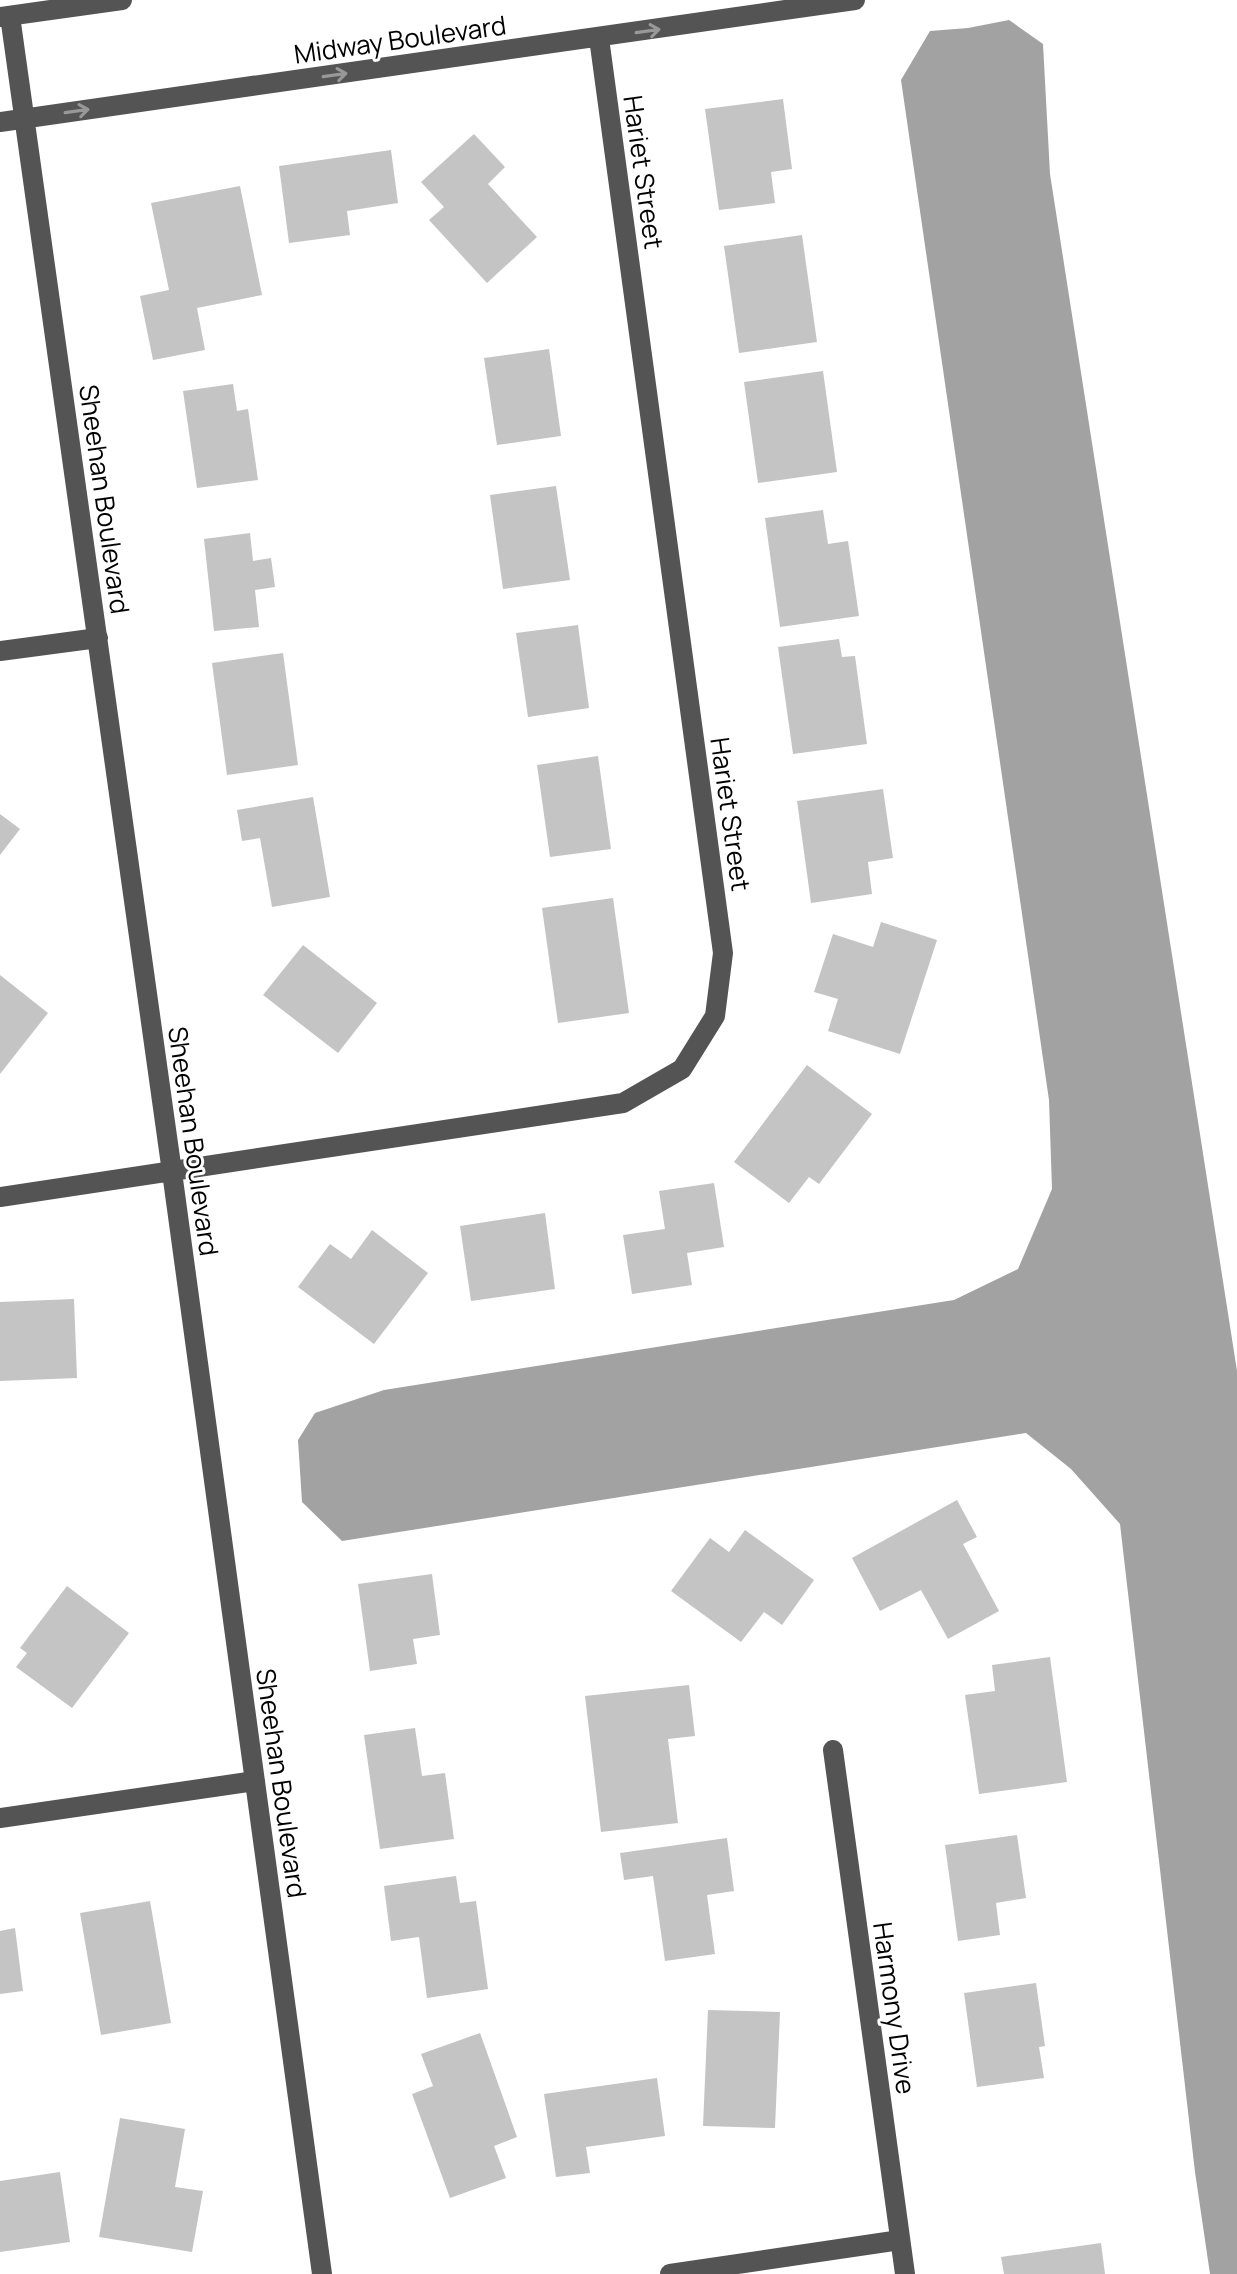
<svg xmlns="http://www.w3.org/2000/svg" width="1237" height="2274" font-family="Manrope,sans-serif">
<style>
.water{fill:#a2a2a2}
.building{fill:#c4c4c4}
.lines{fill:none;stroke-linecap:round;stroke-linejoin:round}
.minor{stroke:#545454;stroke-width:20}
.oneway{stroke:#989898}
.labels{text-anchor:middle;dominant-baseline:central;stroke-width:6;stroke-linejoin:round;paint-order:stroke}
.street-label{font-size:26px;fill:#000;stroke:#fff}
</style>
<rect width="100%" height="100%" fill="#fff"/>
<path class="water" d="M 1009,20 L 1043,44 L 1050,174 L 1237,1371 L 1237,2274 L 1210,2274 L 1195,2172 L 1120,1524 L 1071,1469 L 1026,1433 L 342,1541 L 302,1502 L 298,1440 L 315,1413 L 384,1390 L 954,1300 L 1018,1269 L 1052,1189 L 1049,1100 L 901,80 L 930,31 L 968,28 Z"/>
<path class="building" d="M 783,99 L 792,169 L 771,172 L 775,203 L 719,210 L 705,109 Z
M 474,134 L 505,167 L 488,184 L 537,237 L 487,283 L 429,220 L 444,207 L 421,182 Z
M 391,150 L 398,203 L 347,211 L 350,235 L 289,243 L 279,166 Z
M 240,186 L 262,295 L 197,308 L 205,350 L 153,360 L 140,296 L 169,290 L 151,203 Z
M 802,235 L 817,342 L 739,353 L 724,246 Z
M 549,349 L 561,436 L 497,445 L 484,358 Z
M 823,371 L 837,472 L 758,483 L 744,382 Z
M 233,384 L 237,411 L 248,409 L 258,480 L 197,488 L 183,391 Z
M 556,486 L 570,580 L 503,589 L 490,495 Z
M 823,510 L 828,544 L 848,541 L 859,616 L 780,627 L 765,518 Z
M 250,533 L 253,561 L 271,558 L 275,587 L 255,590 L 259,627 L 214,631 L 204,539 Z
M 578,625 L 589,708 L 528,717 L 516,633 Z
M 839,639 L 842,657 L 855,656 L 867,744 L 793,754 L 778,647 Z
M 283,653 L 298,765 L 227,775 L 212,663 Z
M 598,756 L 611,849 L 550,857 L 537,765 Z
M 883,789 L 893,858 L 868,862 L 872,894 L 811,903 L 797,801 Z
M 313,797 L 330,897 L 272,907 L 260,838 L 242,841 L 237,810 Z
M 0,814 L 20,829 L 0,855 Z
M 613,898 L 629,1013 L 558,1023 L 542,908 Z
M 881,922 L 937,940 L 900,1054 L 828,1031 L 838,999 L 814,992 L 833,934 L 873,947 Z
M 303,945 L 377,1003 L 338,1053 L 263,995 Z
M 0,975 L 48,1013 L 0,1074 Z
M 807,1065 L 872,1114 L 819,1184 L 809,1177 L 789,1203 L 734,1162 Z
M 714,1183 L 724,1247 L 687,1253 L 692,1285 L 632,1294 L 623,1235 L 665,1229 L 659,1191 Z
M 545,1213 L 555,1289 L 471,1301 L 460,1226 Z
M 372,1230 L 428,1273 L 374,1344 L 298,1287 L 330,1244 L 351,1259 Z
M 74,1299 L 77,1378 L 0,1381 L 0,1302 Z
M 957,1500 L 977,1537 L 963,1544 L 999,1611 L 948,1639 L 921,1590 L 880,1611 L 852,1558 Z
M 745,1530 L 814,1580 L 782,1625 L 764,1612 L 741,1642 L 671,1591 L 710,1538 L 729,1552 Z
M 432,1574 L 440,1635 L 413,1639 L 417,1664 L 370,1671 L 358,1584 Z
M 67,1586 L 129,1633 L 72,1708 L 16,1667 L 27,1653 L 20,1648 Z
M 1050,1657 L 1067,1782 L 979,1794 L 965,1695 L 995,1691 L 992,1665 Z
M 689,1685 L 695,1736 L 668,1739 L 678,1823 L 601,1832 L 585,1696 Z
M 415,1728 L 422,1776 L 445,1773 L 454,1839 L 380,1849 L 364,1735 Z
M 1017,1835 L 1026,1898 L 996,1903 L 1000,1935 L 958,1941 L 945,1845 Z
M 727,1838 L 734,1891 L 707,1895 L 715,1954 L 665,1961 L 653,1876 L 624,1880 L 620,1853 Z
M 456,1876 L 460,1903 L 476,1901 L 488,1989 L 427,1998 L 419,1937 L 391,1941 L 384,1886 Z
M 150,1901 L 171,2023 L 101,2035 L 80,1913 Z
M 15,1928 L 23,1991 L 0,1994 L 0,1931 Z
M 1036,1983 L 1045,2046 L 1039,2047 L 1044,2078 L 977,2087 L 964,1993 Z
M 708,2010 L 780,2012 L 775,2128 L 703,2126 Z
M 480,2033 L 517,2137 L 494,2146 L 506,2178 L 450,2198 L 412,2094 L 433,2086 L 421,2054 Z
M 657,2078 L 665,2136 L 586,2147 L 590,2173 L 556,2177 L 544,2094 Z
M 120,2118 L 185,2129 L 175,2187 L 203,2191 L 192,2252 L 99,2237 Z
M 60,2172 L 70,2242 L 0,2252 L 0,2181 Z
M 1101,2243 L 1105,2274 L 1004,2274 L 1001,2257 Z"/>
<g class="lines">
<path class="minor" d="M 10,16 L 172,1172 L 322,2274
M 0,17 L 122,0
M 0,122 L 855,0
M 0,651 L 98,638
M 0,1197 L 623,1103 L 682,1069 L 715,1016 L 723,953 L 599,38
M 833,1750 L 905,2274
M 0,1818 L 255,1781
M 670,2274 L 900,2240"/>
</g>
<defs><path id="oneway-shaft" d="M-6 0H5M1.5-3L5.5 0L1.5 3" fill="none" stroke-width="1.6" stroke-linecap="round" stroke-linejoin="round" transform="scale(2)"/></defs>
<g class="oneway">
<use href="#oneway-shaft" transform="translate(648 31) rotate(-8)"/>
<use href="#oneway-shaft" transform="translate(335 75) rotate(-8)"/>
<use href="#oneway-shaft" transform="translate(77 111) rotate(-8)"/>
</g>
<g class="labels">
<g class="street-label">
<text transform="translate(400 39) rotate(-8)">Midway Boulevard</text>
<text transform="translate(644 172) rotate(82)">Hariet Street</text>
<text transform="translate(105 499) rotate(82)">Sheehan Boulevard</text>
<text transform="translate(731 814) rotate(82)">Hariet Street</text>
<text transform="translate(194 1141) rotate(82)">Sheehan Boulevard</text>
<text transform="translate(282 1783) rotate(82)">Sheehan Boulevard</text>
<text transform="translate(895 2008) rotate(82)">Harmony Drive</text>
</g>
</g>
</svg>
